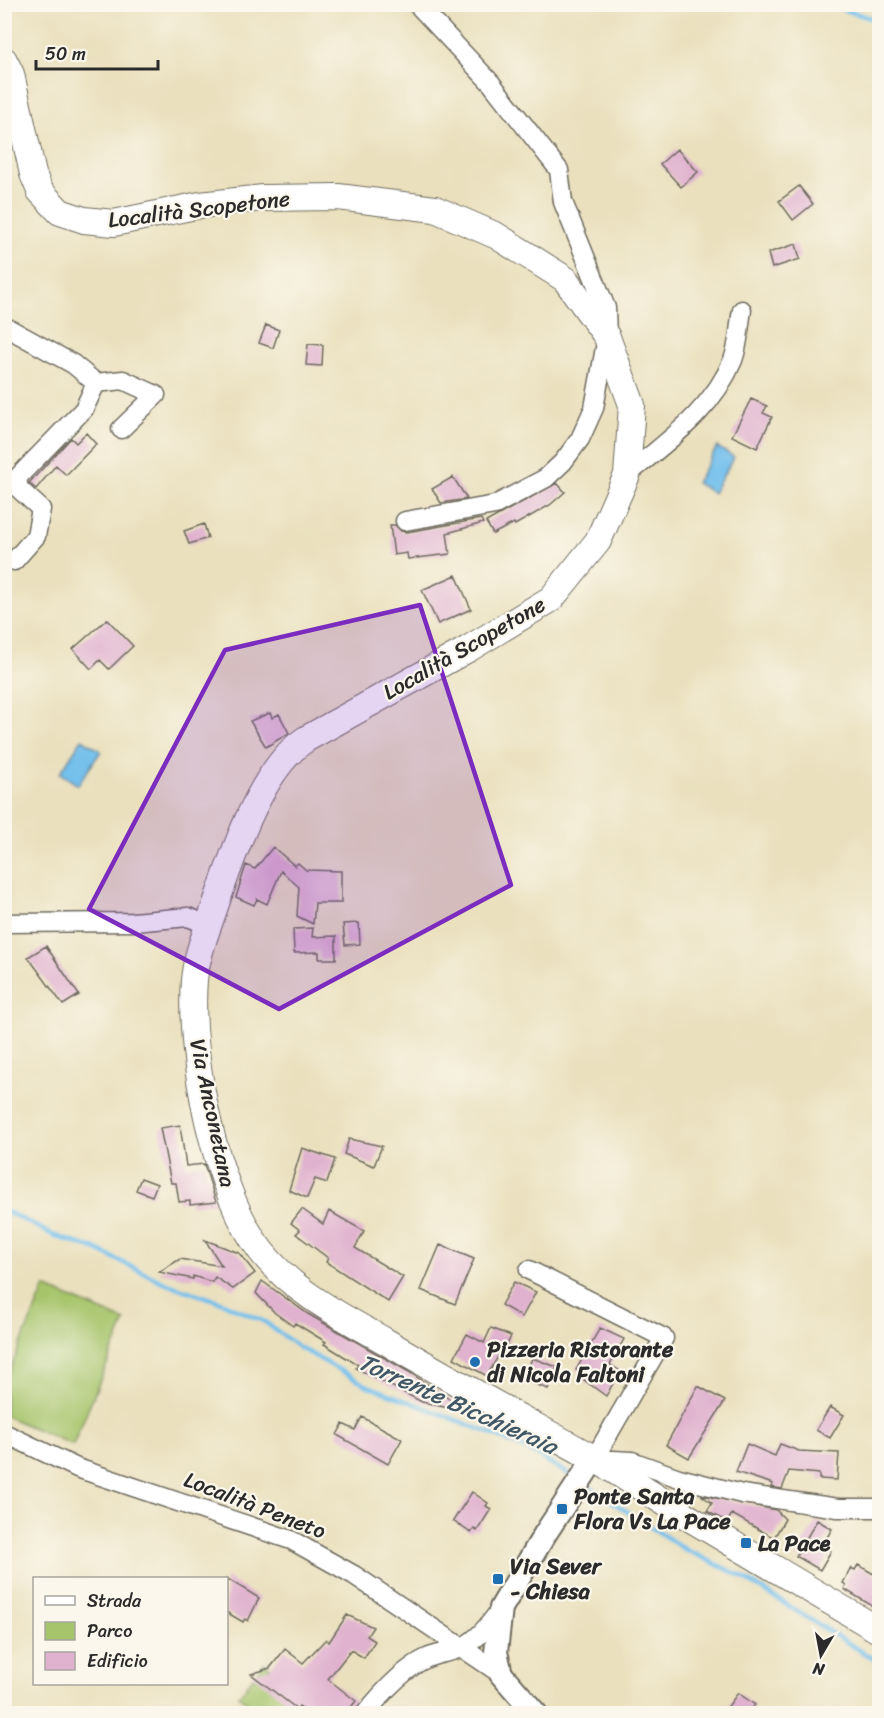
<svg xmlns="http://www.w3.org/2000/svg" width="884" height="1718" font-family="Sriracha,sans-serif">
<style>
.green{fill:#a6c46b;stroke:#68784b;stroke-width:1.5}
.water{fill:#72bfec;stroke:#4e758c;stroke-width:1.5}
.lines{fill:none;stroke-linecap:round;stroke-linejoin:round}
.stream{stroke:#72bfec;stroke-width:4.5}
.building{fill:#e0b2cf}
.minor-casing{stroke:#6e6a5e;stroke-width:21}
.tertiary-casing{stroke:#6e6a5e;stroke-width:26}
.secondary-casing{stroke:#6e6a5e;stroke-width:28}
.minor{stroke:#fff;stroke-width:18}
.tertiary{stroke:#fff;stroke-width:22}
.secondary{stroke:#fff;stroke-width:26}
.marked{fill:#7b2cbf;fill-opacity:0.2;stroke:#7b2cbf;stroke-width:4.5;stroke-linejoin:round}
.poi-dot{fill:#1f6fb2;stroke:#fbf7ec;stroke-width:2}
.labels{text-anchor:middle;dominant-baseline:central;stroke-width:4.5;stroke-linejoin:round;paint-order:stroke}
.street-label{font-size:22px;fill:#2b2b2b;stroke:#fbf7ec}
.poi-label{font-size:22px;font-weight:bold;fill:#2b2b2b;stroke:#fbf7ec;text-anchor:start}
.water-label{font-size:24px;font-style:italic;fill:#405765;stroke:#fbf7ec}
</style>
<rect width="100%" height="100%" fill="#fbf7ec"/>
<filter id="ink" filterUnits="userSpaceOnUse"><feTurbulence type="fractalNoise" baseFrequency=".0167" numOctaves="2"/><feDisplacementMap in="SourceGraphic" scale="12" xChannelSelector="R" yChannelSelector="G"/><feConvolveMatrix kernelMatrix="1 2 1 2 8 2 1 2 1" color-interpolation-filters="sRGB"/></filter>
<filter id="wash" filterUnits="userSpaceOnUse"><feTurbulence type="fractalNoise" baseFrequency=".008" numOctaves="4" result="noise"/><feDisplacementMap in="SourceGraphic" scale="24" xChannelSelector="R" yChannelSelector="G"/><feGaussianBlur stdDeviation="1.35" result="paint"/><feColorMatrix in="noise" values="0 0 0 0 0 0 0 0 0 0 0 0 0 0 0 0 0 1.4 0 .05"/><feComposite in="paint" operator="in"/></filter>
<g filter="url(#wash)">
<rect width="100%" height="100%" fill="#eae0bd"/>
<path class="green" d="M 45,1287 L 125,1321 L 73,1445 L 5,1416 L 5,1381 Z
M 264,1663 L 299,1691 L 285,1707 L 291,1713 L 262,1713 L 239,1696 Z"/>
<path class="water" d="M 717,447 L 734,457 L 713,493 L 696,483 Z
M 82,739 L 101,751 L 78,785 L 60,773 Z"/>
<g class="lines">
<path class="stream" d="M 776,4 L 780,8 L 795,4
M 826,4 L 880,21
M 4,1210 L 55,1236 L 95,1249 L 167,1284 L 221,1302 L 265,1322 L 297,1346 L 366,1385 L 487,1432 L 530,1451 L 575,1478
M 585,1484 L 686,1550 L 739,1575 L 880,1663"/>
</g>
<g id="blocks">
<path class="building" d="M 677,149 L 698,172 L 681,187 L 660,164 Z
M 799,186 L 813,204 L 793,220 L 779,201 Z
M 796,244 L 800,259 L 772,268 L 768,253 Z
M 266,325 L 279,330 L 273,348 L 259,343 Z
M 308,344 L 323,345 L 322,366 L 306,365 Z
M 751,399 L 767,406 L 763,413 L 772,417 L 757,448 L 732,436 Z
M 86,433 L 96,444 L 66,475 L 56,465 L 36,489 L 29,483 L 71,438 L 76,443 Z
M 453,477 L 467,499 L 441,503 L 432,489 Z
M 557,483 L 565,492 L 550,505 L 515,525 L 514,523 L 493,534 L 486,522 Z
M 481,519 L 483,523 L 447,533 L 450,554 L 408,559 L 407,553 L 394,555 L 390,525 L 395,525 L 401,531 L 407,532 Z
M 204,524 L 208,538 L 189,544 L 184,531 Z
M 456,575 L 471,609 L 438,624 L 422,590 Z
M 107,619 L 133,646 L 109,669 L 100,660 L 91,669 L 73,649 Z
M 270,713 L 272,718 L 279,714 L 289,733 L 266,747 L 250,721 Z
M 273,847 L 295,866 L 298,863 L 306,870 L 341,871 L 341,903 L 315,903 L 313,924 L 297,916 L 299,887 L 281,871 L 267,904 L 257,899 L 254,905 L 236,897 L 246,865 L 255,869 Z
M 359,923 L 360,944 L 345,945 L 343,924 Z
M 313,928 L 312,937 L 336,936 L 336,959 L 319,959 L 319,952 L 294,953 L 293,929 Z
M 46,946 L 79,995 L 63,1005 L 28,957 Z
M 180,1125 L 186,1166 L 204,1164 L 216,1202 L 190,1205 L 190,1201 L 179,1202 L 176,1183 L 171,1183 L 160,1128 Z
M 349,1139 L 382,1146 L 374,1166 L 344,1154 Z
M 302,1148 L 335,1159 L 327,1183 L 315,1179 L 307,1198 L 289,1190 Z
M 141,1178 L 157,1184 L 152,1196 L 136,1190 Z
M 302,1209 L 323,1224 L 329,1211 L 364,1231 L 355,1248 L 403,1277 L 388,1302 L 326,1262 L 328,1258 L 296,1234 L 300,1230 L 291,1223 Z
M 205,1240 L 239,1253 L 255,1273 L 233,1289 L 215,1277 L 212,1282 L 193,1276 L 193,1279 L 159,1272 L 180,1259 L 222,1266 Z
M 440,1245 L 474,1259 L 455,1304 L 421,1290 Z
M 262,1281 L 308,1314 L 409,1372 L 470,1413 L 422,1402 L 356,1368 L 358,1365 L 324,1344 L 326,1342 L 295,1323 L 293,1326 L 275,1313 L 256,1293 Z
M 514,1282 L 536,1292 L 522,1317 L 501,1305 Z
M 491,1328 L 511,1336 L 503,1354 L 500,1353 L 487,1376 L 454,1358 L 467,1334 L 484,1343 Z
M 600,1328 L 624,1339 L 610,1365 L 620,1371 L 606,1396 L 584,1380 L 587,1374 L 576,1370 Z
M 532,1358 L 557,1367 L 548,1389 L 524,1380 Z
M 698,1386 L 725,1401 L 689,1458 L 666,1445 Z
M 830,1407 L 844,1415 L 830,1438 L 816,1430 Z
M 362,1417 L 402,1439 L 388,1464 L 337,1435 L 343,1424 L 355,1430 Z
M 747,1444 L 775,1456 L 780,1444 L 799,1451 L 839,1453 L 837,1480 L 819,1479 L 819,1474 L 789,1471 L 782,1489 L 771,1487 L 773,1484 L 736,1472 Z
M 472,1492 L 488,1503 L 486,1506 L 491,1509 L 477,1531 L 474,1529 L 471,1533 L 453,1521 Z
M 701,1495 L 776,1510 L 785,1519 L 774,1538 L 732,1514 L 727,1522 L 712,1514 L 707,1511 L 712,1503 Z
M 817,1520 L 832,1529 L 822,1546 L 831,1551 L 820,1570 L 796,1556 Z
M 858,1565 L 879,1577 L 879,1610 L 844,1589 L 846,1585 L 843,1583 L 851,1568 L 855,1570 Z
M 226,1578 L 259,1598 L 248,1621 L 245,1619 L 243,1622 L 226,1612 Z
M 347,1615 L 373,1627 L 367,1636 L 375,1641 L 364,1658 L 351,1650 L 328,1679 L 356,1701 L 346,1713 L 309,1713 L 299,1706 L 297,1709 L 251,1674 L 270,1668 L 285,1649 L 303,1663 L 326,1639 L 329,1642 Z
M 738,1693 L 755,1705 L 748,1713 L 723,1713 Z"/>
</g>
</g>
<g filter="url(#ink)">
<use href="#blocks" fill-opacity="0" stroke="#6e6a5e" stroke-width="1.5"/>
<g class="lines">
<defs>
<path id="minor" d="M 4,326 L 73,364 L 96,383 L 84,409 L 17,478 L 19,489 L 41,509 L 36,536 L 14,561
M 96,383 L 123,380 L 156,395 L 121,429
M 627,475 C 667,441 712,411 733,360 C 739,345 739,326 742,310
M 405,521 L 495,505 L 546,478 L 563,462 L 580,439 L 594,408 L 607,337 L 606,308 L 563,202 L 559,170 L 491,83 L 417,4
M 4,923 L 133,922 L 188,917 L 208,925
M 529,1270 L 664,1338 L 594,1459 L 632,1461 L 679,1478 L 742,1494 L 838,1508 L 880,1508
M 4,1433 L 77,1468 L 291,1540 L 354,1575 L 501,1674
M 365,1714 C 381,1694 403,1669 427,1658 C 438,1653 451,1653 462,1647 C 479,1639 491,1623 501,1608"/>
<path id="tertiary" d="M 536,1714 L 501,1674 L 496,1652 L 501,1608 L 545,1534 L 594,1459"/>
<path id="secondary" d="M 4,60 L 11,74 L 33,174 L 40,191 L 60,212 L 84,220 L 114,223 L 200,205 L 263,198 L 338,197 L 435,209 L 497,236 L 565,279 L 607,337 L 632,405 L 627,475 L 598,541 L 551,599 L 468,649 L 306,739 C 258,770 230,864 211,918 C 204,937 196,959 194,980 C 188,1055 215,1191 261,1251 C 293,1292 341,1316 385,1341 C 454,1382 523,1419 593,1458 C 626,1477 658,1499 691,1519 C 754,1557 817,1594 880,1631"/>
</defs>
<use href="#minor" class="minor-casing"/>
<use href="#tertiary" class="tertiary-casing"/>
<use href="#secondary" class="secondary-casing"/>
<use href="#minor" class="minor"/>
<use href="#tertiary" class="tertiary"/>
<use href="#secondary" class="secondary"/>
</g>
</g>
<path class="marked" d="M 420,605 L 511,885 L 279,1009 L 89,909 L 225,650 Z"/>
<g class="poi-dot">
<circle cx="475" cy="1362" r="6"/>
<rect x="556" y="1503" width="12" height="12" rx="3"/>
<rect x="740" y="1537" width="12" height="12" rx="3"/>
<rect x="492" y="1573" width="12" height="12" rx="3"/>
</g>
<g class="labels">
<g class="street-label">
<text transform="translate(199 209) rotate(-7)">Località Scopetone</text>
<text transform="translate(464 648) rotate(-30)">Località Scopetone</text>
<text transform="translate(213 1113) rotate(78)">Via Anconetana</text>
<text transform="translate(255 1505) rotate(21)">Località Peneto</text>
</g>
<g class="poi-label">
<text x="487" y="1349">Pizzeria Ristorante<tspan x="487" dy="25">di Nicola Faltoni</tspan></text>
<text x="574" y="1496">Ponte Santa<tspan x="574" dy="25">Flora Vs La Pace</tspan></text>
<text x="758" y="1543">La Pace</text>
<text x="510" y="1566">Via Sever<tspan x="510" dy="25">- Chiesa</tspan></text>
</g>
<g class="water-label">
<text transform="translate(458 1404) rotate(24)">Torrente Bicchieraia</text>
</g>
</g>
<rect width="884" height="1718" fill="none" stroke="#fbf7ec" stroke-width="24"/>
<rect x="33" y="1577" width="195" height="108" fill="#fbf7ec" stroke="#a8a59f" stroke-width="1.5"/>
<rect x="45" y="1596" width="30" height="9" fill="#ffffff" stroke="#a8a59f" stroke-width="1.5"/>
<text x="87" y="1607" font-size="18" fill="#2b2b2b">Strada</text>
<rect x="45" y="1622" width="30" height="18" fill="#a6c46b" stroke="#a8a59f" stroke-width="1.5"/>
<text x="87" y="1637" font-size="18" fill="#2b2b2b">Parco</text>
<rect x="45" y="1652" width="30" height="18" fill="#e0b2cf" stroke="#a8a59f" stroke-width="1.5"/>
<text x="87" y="1667" font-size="18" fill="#2b2b2b">Edificio</text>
<g transform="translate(821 1655) rotate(190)" stroke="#fbf7ec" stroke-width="4.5" paint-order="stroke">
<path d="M0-4.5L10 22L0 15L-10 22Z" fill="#2b2b2b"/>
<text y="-9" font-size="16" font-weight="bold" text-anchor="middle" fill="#2b2b2b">N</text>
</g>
<path d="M36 60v9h122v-9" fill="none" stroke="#2b2b2b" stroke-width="3"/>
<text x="45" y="60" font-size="18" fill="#2b2b2b" stroke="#fbf7ec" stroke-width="4.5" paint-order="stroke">50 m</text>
</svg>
